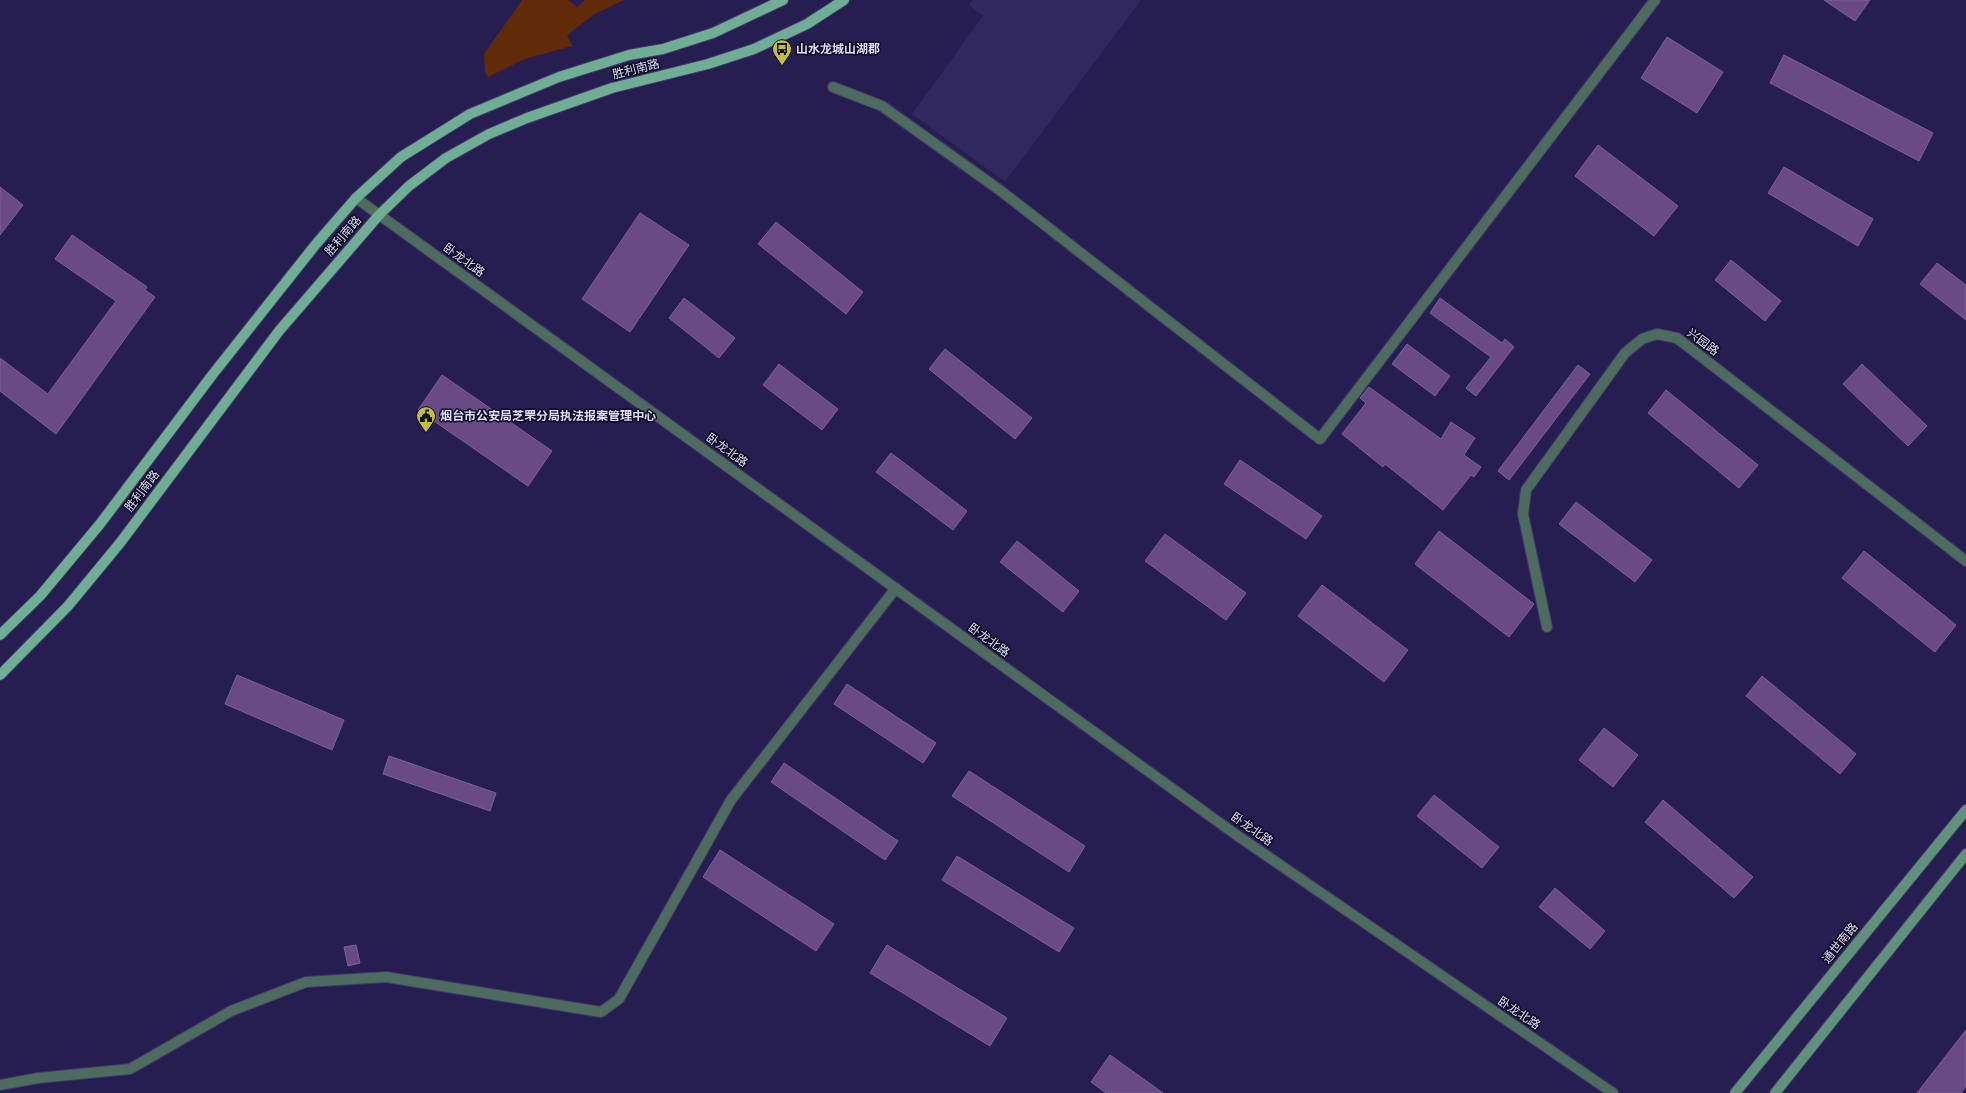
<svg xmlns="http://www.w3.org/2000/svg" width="1966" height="1093" font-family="Rubik,'Noto Sans SC',sans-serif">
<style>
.built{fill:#322860}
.green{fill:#612a09}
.building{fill:#694a85;stroke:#7e6298}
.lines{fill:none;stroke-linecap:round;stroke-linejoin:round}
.minor-casing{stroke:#403868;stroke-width:12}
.tertiary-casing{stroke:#403868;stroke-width:12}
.secondary-casing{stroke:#403868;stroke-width:12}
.primary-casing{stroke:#403868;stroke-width:12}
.minor{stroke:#4d6b5f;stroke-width:10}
.tertiary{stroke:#4d6b5f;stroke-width:10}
.secondary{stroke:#61917d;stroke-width:10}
.primary{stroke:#6fae95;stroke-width:10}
.labels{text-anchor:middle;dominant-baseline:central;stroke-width:3;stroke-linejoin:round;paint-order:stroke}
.poi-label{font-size:12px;font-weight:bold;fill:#deddfe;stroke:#0f0c22;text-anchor:start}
.street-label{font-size:12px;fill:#deddfe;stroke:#0f0c22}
</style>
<rect width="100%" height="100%" fill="#261d50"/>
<path class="built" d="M 973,0 L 1141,0 L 1005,182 L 912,114 L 983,16 L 969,5 Z"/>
<path class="green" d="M 522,0 L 568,0 L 577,7 L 585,0 L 624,0 L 595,14 L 567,35 L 572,46 L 525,59 L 488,77 L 485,72 L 484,54 Z"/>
<path class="building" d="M 1824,0 L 1870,0 L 1855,21 Z
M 1667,37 L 1723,72 L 1697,113 L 1641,78 Z
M 1784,55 L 1933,133 L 1919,161 L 1770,83 Z
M 1598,145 L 1678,206 L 1654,236 L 1575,176 Z
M 1784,167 L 1873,219 L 1858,246 L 1768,193 Z
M 0,187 L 23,205 L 0,235 Z
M 640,213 L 689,245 L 630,332 L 582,299 Z
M 776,222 L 863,292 L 846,314 L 758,244 Z
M 72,235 L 147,287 L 145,290 L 155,297 L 56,434 L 0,391 L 0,358 L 48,394 L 116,301 L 55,259 Z
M 1731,260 L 1781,301 L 1765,321 L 1715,280 Z
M 1937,263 L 1966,285 L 1966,320 L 1920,284 Z
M 684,298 L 735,338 L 719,358 L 669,318 Z
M 1440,298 L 1502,343 L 1505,339 L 1514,347 L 1476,396 L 1466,388 L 1491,357 L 1430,313 Z
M 1407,344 L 1450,376 L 1435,396 L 1392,364 Z
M 945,349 L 1032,418 L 1015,439 L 929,369 Z
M 779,364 L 838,409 L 822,430 L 763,385 Z
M 1862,364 L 1927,426 L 1908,446 L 1843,384 Z
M 1578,365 L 1590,374 L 1509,480 L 1498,471 Z
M 442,375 L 552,451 L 528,486 L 418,410 Z
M 1369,387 L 1441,439 L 1451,422 L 1475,438 L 1464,455 L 1481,467 L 1474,477 L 1471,475 L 1443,510 L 1385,464 L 1383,467 L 1342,434 L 1366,403 L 1360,398 Z
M 1666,390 L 1758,465 L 1739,488 L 1648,413 Z
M 891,453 L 967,511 L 953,530 L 876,472 Z
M 1240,460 L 1322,516 L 1306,539 L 1224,484 Z
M 1576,502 L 1652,560 L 1635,582 L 1559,524 Z
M 1439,531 L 1534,604 L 1509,637 L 1415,564 Z
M 1165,534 L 1246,593 L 1226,620 L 1145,561 Z
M 1017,541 L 1079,591 L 1063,612 L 1000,562 Z
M 1864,551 L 1956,625 L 1935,652 L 1842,578 Z
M 1322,585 L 1408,650 L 1384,682 L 1298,616 Z
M 237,675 L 344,720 L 332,750 L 225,704 Z
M 1762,676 L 1856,754 L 1840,774 L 1746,696 Z
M 847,684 L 936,743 L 923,763 L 834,704 Z
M 1604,728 L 1638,755 L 1613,787 L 1579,760 Z
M 389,756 L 496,793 L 490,811 L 383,774 Z
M 784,763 L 898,841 L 885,860 L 771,782 Z
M 969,771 L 1085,846 L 1069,872 L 952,796 Z
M 1434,795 L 1499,847 L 1482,868 L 1417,816 Z
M 1663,800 L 1753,877 L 1734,898 L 1645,822 Z
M 720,850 L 834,924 L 816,951 L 703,877 Z
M 957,856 L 1074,928 L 1059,952 L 942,880 Z
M 1555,888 L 1605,931 L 1590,949 L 1539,907 Z
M 356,945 L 360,963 L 348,966 L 344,947 Z
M 887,945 L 1007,1018 L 990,1046 L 870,973 Z
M 1966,1030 L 1966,1086 L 1961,1093 L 1917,1093 Z
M 1110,1055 L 1163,1093 L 1106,1093 L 1091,1082 Z"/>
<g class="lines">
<defs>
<path id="minor" d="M 833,87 L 882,106 L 1001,191 L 1320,439 L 1655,0
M 0,1085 L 38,1078 L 130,1069 L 231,1011 L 306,982 L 386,977 L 601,1012 L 619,999 L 731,800 L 896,588"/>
<path id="tertiary" d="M 356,198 L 1235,834 L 1613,1093
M 1547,627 L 1523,514 L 1526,490 L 1625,353 L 1642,339 L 1657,334 L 1677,338 L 1966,561"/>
<path id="secondary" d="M 1735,1093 L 1966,810
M 1775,1093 L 1966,854"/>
<path id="primary" d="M 0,635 L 40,596 L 100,524 L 213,374 L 316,244 L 356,198 L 401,157 L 470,114 L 559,77 L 629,55 L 663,49 L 713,33 L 783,0
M 0,675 L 68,606 L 120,543 L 279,331 L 379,215 L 409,186 L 446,158 L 489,134 L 527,118 L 612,88 L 708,64 L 754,49 L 807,24 L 844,0"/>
</defs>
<use href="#minor" class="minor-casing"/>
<use href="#tertiary" class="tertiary-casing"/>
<use href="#secondary" class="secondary-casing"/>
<use href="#primary" class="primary-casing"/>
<use href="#minor" class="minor"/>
<use href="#tertiary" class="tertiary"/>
<use href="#secondary" class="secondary"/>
<use href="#primary" class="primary"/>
</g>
<defs>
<symbol id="bus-pin" viewBox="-11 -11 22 30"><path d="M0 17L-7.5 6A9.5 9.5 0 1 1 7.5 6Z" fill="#c2bd3f" stroke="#0f0c22"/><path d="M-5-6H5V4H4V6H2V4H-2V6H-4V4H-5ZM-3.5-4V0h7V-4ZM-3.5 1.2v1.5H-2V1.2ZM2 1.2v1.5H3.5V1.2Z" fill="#111"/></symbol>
<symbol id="civic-pin" viewBox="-11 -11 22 30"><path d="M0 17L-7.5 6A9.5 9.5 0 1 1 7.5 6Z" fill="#c2bd3f" stroke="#0f0c22"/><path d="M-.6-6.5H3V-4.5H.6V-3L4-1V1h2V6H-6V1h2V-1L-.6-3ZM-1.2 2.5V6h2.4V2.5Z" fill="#111"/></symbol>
</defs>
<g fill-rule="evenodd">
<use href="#bus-pin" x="771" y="38" width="22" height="30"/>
<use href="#civic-pin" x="415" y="405" width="22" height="30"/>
</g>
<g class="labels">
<g class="poi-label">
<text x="796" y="49">山水龙城山湖郡</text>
<text x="440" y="416">烟台市公安局芝罘分局执法报案管理中心</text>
</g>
<g class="street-label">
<text transform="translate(636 69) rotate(-14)">胜利南路</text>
<text transform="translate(343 236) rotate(-49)">胜利南路</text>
<text transform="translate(464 260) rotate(36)">卧龙北路</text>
<text transform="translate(1703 342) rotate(37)">兴园路</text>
<text transform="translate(727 450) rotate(36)">卧龙北路</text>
<text transform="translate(142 491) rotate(-53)">胜利南路</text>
<text transform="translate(989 640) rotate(36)">卧龙北路</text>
<text transform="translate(1252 829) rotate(35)">卧龙北路</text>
<text transform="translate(1840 943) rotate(-51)">通世南路</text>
<text transform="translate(1519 1013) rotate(34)">卧龙北路</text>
</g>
</g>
</svg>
